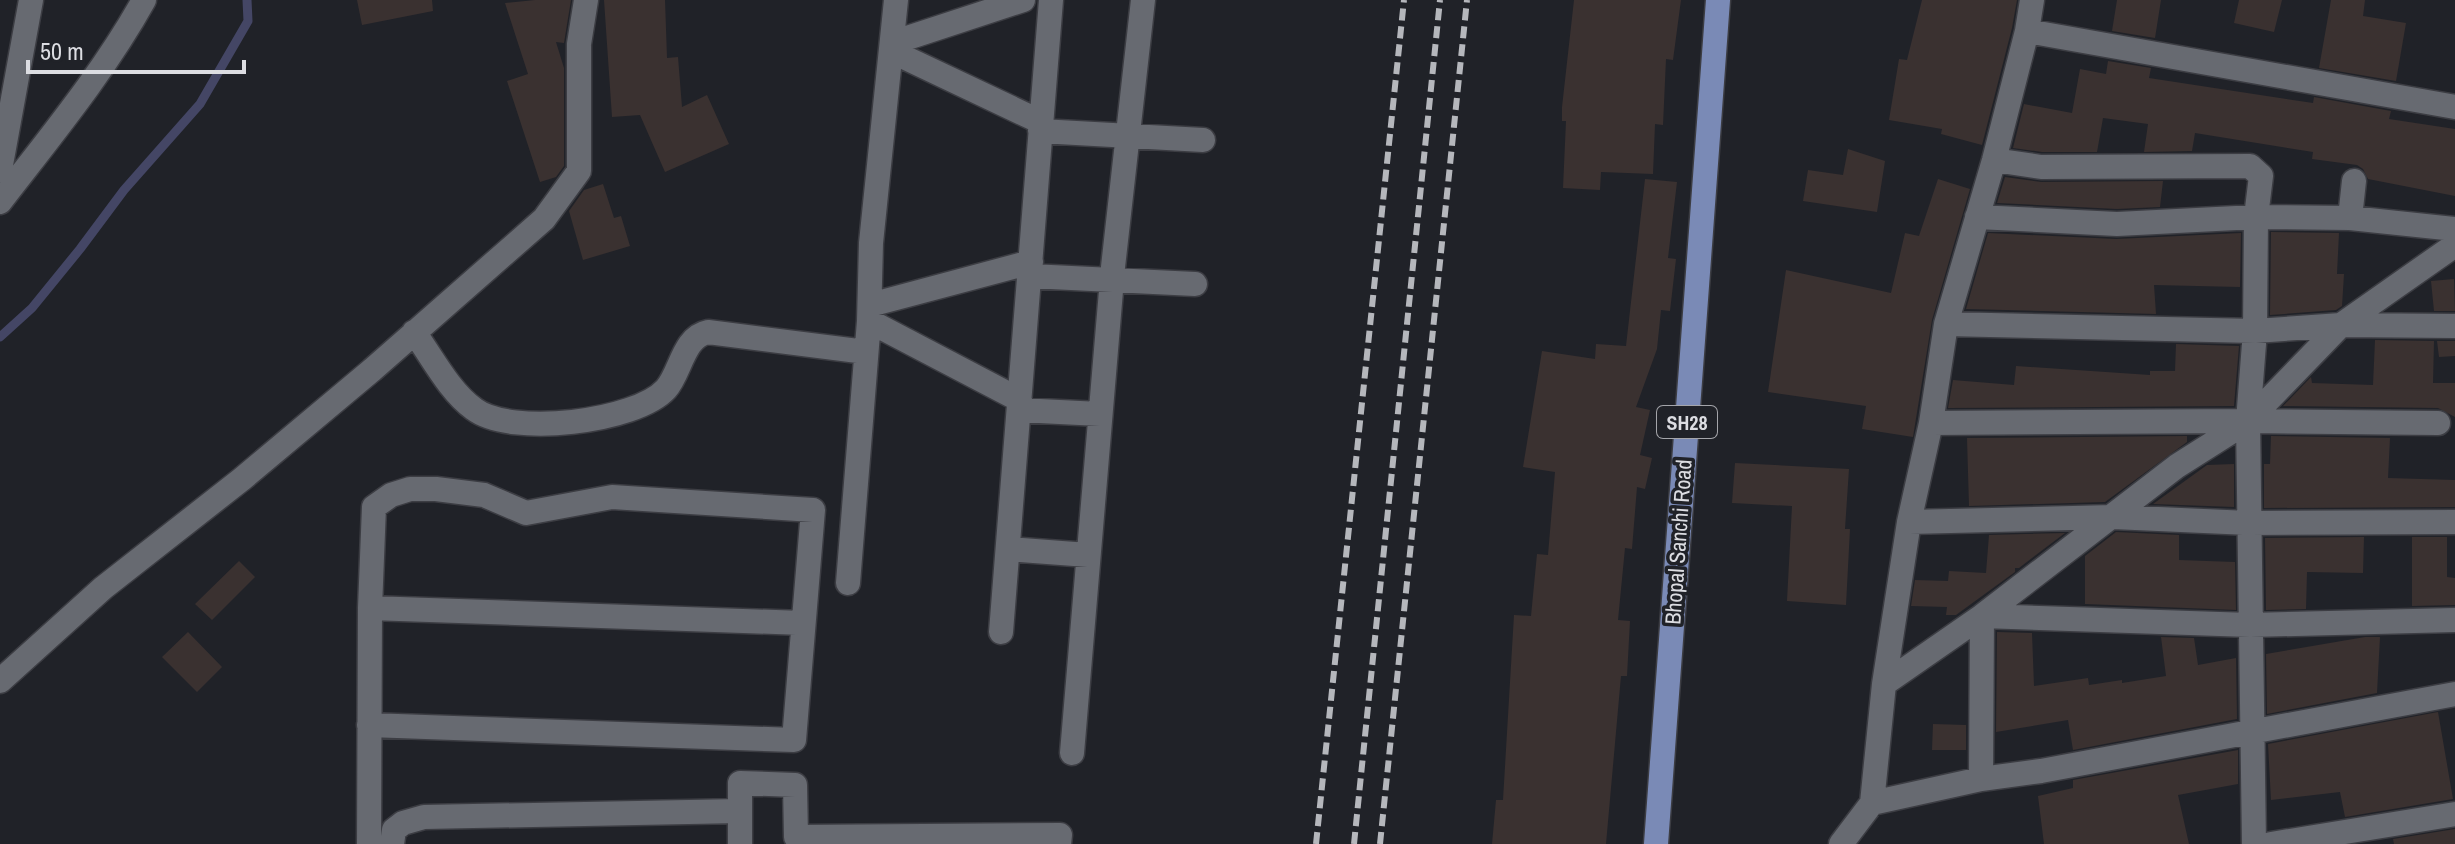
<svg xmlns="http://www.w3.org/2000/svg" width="2455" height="844" font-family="'Archivo Narrow',sans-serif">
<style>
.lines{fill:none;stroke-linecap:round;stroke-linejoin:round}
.stream{stroke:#444665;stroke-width:9}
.building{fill:#3a3130}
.street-casing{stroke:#3c3d43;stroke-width:27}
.primary-casing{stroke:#3c3d43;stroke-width:27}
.street{stroke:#676a71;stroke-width:24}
.primary{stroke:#7a8ab6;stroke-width:24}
.rail{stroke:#b5b7bc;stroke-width:6;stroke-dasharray:12 6;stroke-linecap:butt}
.labels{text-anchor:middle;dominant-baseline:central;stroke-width:7;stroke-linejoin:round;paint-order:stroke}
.shield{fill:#202228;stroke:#a4a5aa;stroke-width:2}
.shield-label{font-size:20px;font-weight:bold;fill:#dcdde2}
.street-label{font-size:22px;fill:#dcdde2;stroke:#202228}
</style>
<rect width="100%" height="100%" fill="#202228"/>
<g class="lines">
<path class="stream" d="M 0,337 L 32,308 L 80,249 L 124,190 L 200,104 L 248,21 L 247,0"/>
</g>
<path class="building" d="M 357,0 L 432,0 L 433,11 L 362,25 Z
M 535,0 L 571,0 L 564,43 L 556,42 L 564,68 L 564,166 L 556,177 L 540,182 L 507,81 L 528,74 L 505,3 Z
M 604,0 L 665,0 L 667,58 L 678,57 L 682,107 L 707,95 L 729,144 L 665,172 L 640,115 L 612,117 Z
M 1574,0 L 1681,0 L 1673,60 L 1666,59 L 1663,125 L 1655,124 L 1653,174 L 1601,172 L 1600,190 L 1563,188 L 1566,121 L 1562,121 L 1562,107 Z
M 1922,0 L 2017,0 L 2012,28 L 1982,145 L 1941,134 L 1942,129 L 1889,120 L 1899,59 L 1907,60 Z
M 2117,0 L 2161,0 L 2155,38 L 2112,31 Z
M 2239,0 L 2282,0 L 2274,32 L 2234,23 Z
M 2331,0 L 2365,0 L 2363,16 L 2406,23 L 2396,81 L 2319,68 Z
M 2108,61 L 2151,68 L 2149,78 L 2313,103 L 2314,97 L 2391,111 L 2389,119 L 2455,129 L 2455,196 L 2368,179 L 2363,169 L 2357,165 L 2312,159 L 2313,152 L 2195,133 L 2192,151 L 2144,152 L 2148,124 L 2103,118 L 2097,152 L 2042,152 L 2013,148 L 2024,104 L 2072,113 L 2080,69 L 2106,74 Z
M 1848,149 L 1885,161 L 1877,212 L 1803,201 L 1808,170 L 1843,175 Z
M 2005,177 L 2041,182 L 2163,181 L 2160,207 L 2117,209 L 1997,203 Z
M 1645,179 L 1677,182 L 1668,258 L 1676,259 L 1670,311 L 1661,310 L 1657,349 L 1636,407 L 1650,410 L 1640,455 L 1652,458 L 1645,489 L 1637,487 L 1632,549 L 1625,548 L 1618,620 L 1630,621 L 1627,676 L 1621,676 L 1606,844 L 1492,844 L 1496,800 L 1503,800 L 1514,615 L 1531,616 L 1537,554 L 1548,555 L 1555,472 L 1523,467 L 1542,351 L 1595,359 L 1596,344 L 1626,346 Z
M 1938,179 L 1970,189 L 1932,320 L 1913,437 L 1862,429 L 1866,406 L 1768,392 L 1786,270 L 1891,293 L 1905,233 L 1919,236 Z
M 603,184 L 614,218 L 621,216 L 630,246 L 583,260 L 569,211 L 584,190 Z
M 2271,232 L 2339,233 L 2337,274 L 2344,274 L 2342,306 L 2336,310 L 2270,315 Z
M 1988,233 L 2116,239 L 2241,233 L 2240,287 L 2154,285 L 2156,314 L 1966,309 Z
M 2454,279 L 2455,311 L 2434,311 L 2431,281 Z
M 2375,340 L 2434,341 L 2433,383 L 2455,383 L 2455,417 L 2438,408 L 2283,406 L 2311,377 L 2312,383 L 2373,385 Z
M 2437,341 L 2455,341 L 2455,356 L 2439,357 Z
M 2176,344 L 2239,346 L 2234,406 L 1948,408 L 1953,380 L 2014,385 L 2016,366 L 2150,375 L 2150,371 L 2175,371 Z
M 2187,436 L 2187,442 L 2105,502 L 1969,506 L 1967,438 Z
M 2271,436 L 2390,438 L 2388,478 L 2455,480 L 2455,507 L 2264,508 L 2264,464 L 2270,464 Z
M 1735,463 L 1849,469 L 1845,529 L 1850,529 L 1846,605 L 1787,601 L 1792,506 L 1732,503 Z
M 2234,464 L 2234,507 L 2153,504 L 2207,465 Z
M 2116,532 L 2179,535 L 2179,560 L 2235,562 L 2236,610 L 2085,604 L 2085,556 Z
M 2065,533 L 2019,568 L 2015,568 L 2015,572 L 1956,615 L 1946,615 L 1947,607 L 1911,606 L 1915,580 L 1948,581 L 1949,571 L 1986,573 L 1989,535 Z
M 2364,537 L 2363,573 L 2307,572 L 2306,609 L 2266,610 L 2265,538 Z
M 2412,537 L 2447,537 L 2447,577 L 2455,578 L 2455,605 L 2412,606 Z
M 239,561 L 255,577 L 212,620 L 195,604 Z
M 188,632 L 222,667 L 197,692 L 162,657 Z
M 1997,632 L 2032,633 L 2034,686 L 2088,678 L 2089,685 L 2122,680 L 2122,683 L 2166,676 L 2161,637 L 2194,638 L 2198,665 L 2236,658 L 2237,719 L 2073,750 L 2068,720 L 1996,732 Z
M 2365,637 L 2380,637 L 2377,693 L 2267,714 L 2266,654 Z
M 2438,712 L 2453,799 L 2345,817 L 2340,792 L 2271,800 L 2268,744 Z
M 1933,724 L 1966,725 L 1966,750 L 1932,750 Z
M 2238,750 L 2238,784 L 2178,795 L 2189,844 L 2044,844 L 2038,796 L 2073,788 L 2073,780 Z
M 2455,829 L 2455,844 L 2394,844 L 2393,839 Z"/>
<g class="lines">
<defs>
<path id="street" d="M 2027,31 L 2455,107
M 892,43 L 1023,0
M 891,51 L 1041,122
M 1040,131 L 1203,140
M 1994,160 L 2041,167 L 2250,166 L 2261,176 L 2256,217 L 2255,331 L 2248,421 L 2254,844
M 0,170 L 31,0
M 0,202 C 50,137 104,72 144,0
M 1977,217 L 2117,224 L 2256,217 L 2350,218 L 2455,229
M 2350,218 L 2354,181
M 1030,276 L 1195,284
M 870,305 L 1031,262
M 869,321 L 1020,400
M 1946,324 L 2255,331 L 2341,325 L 2455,326
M 414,332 C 432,357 449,391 474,409 C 511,437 636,422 666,389 C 681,372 683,337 708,332 L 866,352
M 1019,410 L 1100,414
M 1931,423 L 2248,421 L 2438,423
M 1909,522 L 2113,517 L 2249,523 L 2455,522
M 1008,549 L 1088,555
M 848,583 L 869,321 L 871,243 L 896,0
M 370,608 L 803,623
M 1001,632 L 1051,0
M 0,681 L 103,588 L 242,479 L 372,370 L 544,219 L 579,171 L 579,44 L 586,0
M 1884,684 L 1982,616 L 2177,466 L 2248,421 L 2341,325 L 2455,245
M 1072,753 L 1113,267 L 1143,0
M 1981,779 L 1982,616 L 2250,625 L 2455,620
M 1872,803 L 1981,779 L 2041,771 L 2455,694
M 740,811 L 740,844
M 369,844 L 370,608 L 374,507 L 391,495 L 410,489 L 436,489 L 484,495 L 526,513 L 612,497 L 813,510 L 794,740 L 369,725
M 392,844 L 394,830 L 403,823 L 424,817 L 740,811 L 740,783 L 795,785 L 796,837 L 1060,835 L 1059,844
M 1841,844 L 1872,803 L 1884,684 L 1909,522 L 1931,423 L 1946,324 L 1994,160 L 2027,31 L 2032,0
M 2271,844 L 2455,814"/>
<path id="primary" d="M 1656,844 L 1718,0"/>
</defs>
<use href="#street" class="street-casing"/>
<use href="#primary" class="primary-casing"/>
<use href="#street" class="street"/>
<use href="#primary" class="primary"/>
<path class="rail" d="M 1316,844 L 1404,0
M 1354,844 L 1440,0
M 1380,844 L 1467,0"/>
</g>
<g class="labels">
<rect class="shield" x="1657" y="406" width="60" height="32" rx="6"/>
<g class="shield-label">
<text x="1687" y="422">SH28</text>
</g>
<g class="street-label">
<text transform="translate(1678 542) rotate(-86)">Bhopal Sanchi Road</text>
</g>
</g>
<path d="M28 60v12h216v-12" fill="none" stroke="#dcdde2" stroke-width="4"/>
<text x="40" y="60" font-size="24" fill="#dcdde2" stroke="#202228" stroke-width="6" paint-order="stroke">50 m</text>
</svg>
